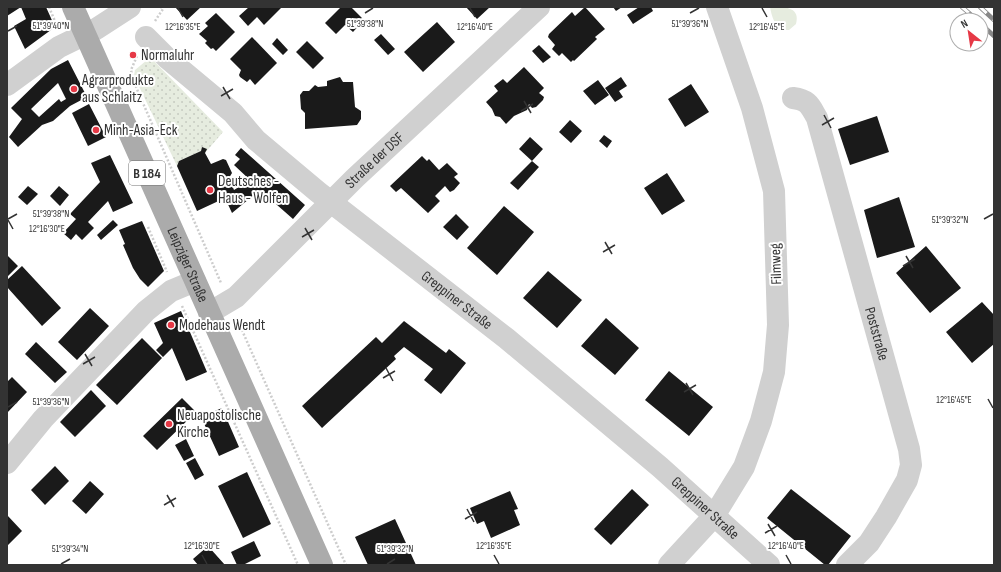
<svg xmlns="http://www.w3.org/2000/svg" width="1001" height="572" font-family="'Sofia Sans Condensed',sans-serif">
<style>
.grass{fill:#e6ecdf}
.garden{fill:url(#garden-dots)}
.building{fill:#1a1a1a;fill-rule:evenodd}
.lines{fill:none;stroke-linecap:round;stroke-linejoin:round}
.path{stroke:#cdcdcd;stroke-width:2.5;stroke-dasharray:2 2;stroke-linecap:butt}
.minor{stroke:#d0d0d0;stroke-width:22}
.major{stroke:#ababab;stroke-width:22}
.rail-casing{stroke:#888;stroke-width:4.5}
.rail{stroke:#fff;stroke-width:3;stroke-dasharray:9;stroke-linecap:butt}
.ticks{fill:none;stroke:#333;stroke-width:1.5}
.poi-dot{fill:#e63946;stroke:#fff;stroke-width:1.5}
.labels{text-anchor:middle;dominant-baseline:central;stroke-width:4;stroke-linejoin:round;paint-order:stroke}
.shield{fill:#fff;stroke:#707070;stroke-width:1}
.shield-label{font-size:14px;font-weight:bold;fill:#333}
.poi-label{font-size:15px;fill:#333;stroke:#fff;text-anchor:start}
.street-label{font-size:15px;fill:#333;stroke:#fff}
.ticks-label{font-size:10px;text-anchor:middle;fill:#333;stroke:#fff;stroke-width:4;stroke-linejoin:round;paint-order:stroke}
</style>
<defs>
<pattern id="garden-dots" width="8" height="8" patternUnits="userSpaceOnUse"><rect width="8" height="8" fill="#e6ecdf"/><path d="M2 2h.1M6 6h.1" fill="none" stroke="#c6cbc0" stroke-width="1.8" stroke-linecap="round"/></pattern>
</defs>
<rect width="100%" height="100%" fill="#fff"/>
<path class="grass" d="M 770,7 C 783,7 801,6 796,24 L 789,30 C 776,31 772,18 770,7 Z"/>
<path class="garden" d="M 147,60 L 153,60 L 223,132 L 205,153 L 206,149 L 202,147 L 201,151 L 179,161 L 177,166 L 134,76 L 135,70 Z"/>
<path class="building" d="M 7,7 L 46,7 L 55,27 L 25,49 L 14,26 L 26,19 L 21,7 L 7,16 Z
M 175,7 L 201,7 L 187,20 Z
M 249,7 L 282,7 L 264,25 L 257,17 L 248,26 L 239,16 Z
M 341,7 L 351,7 L 364,20 L 353,32 L 345,25 L 336,34 L 325,23 Z
M 466,7 L 490,7 L 477,19 Z
M 585,7 L 605,29 L 595,37 L 597,39 L 574,61 L 573,60 L 571,62 L 562,53 L 559,56 L 552,49 L 555,45 L 548,37 L 549,34 L 572,12 L 575,16 Z
M 613,7 L 622,7 L 616,11 Z
M 639,7 L 651,7 L 653,11 L 633,24 L 627,15 Z
M 216,13 L 235,32 L 216,51 L 213,48 L 211,49 L 205,43 L 207,41 L 199,34 L 208,26 L 205,23 Z
M 437,22 L 455,42 L 423,72 L 404,52 Z
M 381,34 L 395,49 L 388,55 L 374,40 Z
M 252,37 L 277,63 L 255,85 L 250,79 L 247,82 L 240,77 L 239,75 L 241,70 L 230,59 Z
M 277,38 L 288,50 L 283,55 L 272,44 Z
M 307,41 L 324,58 L 313,69 L 296,52 Z
M 539,45 L 551,57 L 543,63 L 532,51 Z
M 68,60 L 87,97 L 70,106 L 53,121 L 42,125 L 18,147 L 9,137 L 22,119 L 11,108 L 51,69 ZM 58,83 L 66,99 L 61,102 L 59,99 L 39,117 L 31,109 Z
M 524,67 L 544,88 L 539,93 L 544,97 L 543,100 L 536,107 L 532,108 L 529,104 L 527,110 L 514,116 L 506,124 L 500,117 L 495,116 L 492,109 L 486,102 L 498,91 L 494,86 L 503,79 L 507,83 Z
M 340,77 L 343,82 L 353,82 L 355,107 L 361,111 L 361,119 L 357,125 L 305,129 L 305,113 L 301,109 L 300,95 L 303,91 L 309,91 L 315,85 L 318,87 L 327,86 L 327,81 Z
M 621,77 L 627,86 L 619,91 L 623,97 L 615,102 L 605,88 Z
M 598,80 L 609,95 L 595,105 L 583,91 Z
M 691,84 L 709,112 L 685,127 L 668,99 Z
M 89,104 L 106,137 L 88,146 L 72,113 Z
M 877,116 L 889,152 L 850,165 L 838,129 Z
M 570,120 L 582,131 L 571,143 L 559,132 Z
M 604,135 L 612,141 L 607,148 L 599,141 Z
M 530,137 L 543,149 L 532,161 L 519,149 Z
M 202,147 L 207,149 L 205,153 L 211,164 L 223,159 L 226,160 L 232,173 L 229,178 L 234,190 L 250,180 L 234,165 L 240,159 L 235,155 L 241,148 L 305,205 L 293,219 L 260,190 L 232,213 L 225,198 L 197,211 L 177,166 L 179,161 L 201,151 Z
M 110,155 L 133,203 L 113,212 L 108,201 L 88,222 L 94,228 L 82,240 L 76,234 L 71,240 L 63,233 L 76,219 L 70,214 L 100,182 L 91,163 Z
M 422,156 L 427,161 L 429,159 L 439,170 L 447,163 L 458,174 L 454,177 L 460,183 L 454,190 L 450,192 L 445,186 L 435,196 L 440,201 L 428,213 L 401,188 L 396,192 L 390,186 Z
M 532,161 L 539,167 L 518,190 L 510,183 Z
M 667,173 L 685,201 L 662,215 L 644,188 Z
M 28,186 L 38,194 L 27,205 L 18,197 Z
M 59,186 L 69,195 L 60,206 L 50,196 Z
M 899,197 L 915,247 L 877,258 L 864,210 Z
M 504,206 L 534,232 L 497,275 L 467,248 Z
M 456,214 L 469,227 L 457,240 L 443,227 Z
M 113,220 L 118,225 L 101,240 L 97,235 Z
M 142,221 L 164,271 L 148,287 L 140,279 L 133,268 L 123,245 L 125,244 L 119,230 Z
M 926,246 L 961,288 L 930,313 L 896,273 Z
M 7,255 L 18,266 L 7,277 Z
M 22,266 L 61,308 L 42,326 L 7,287 L 7,280 Z
M 548,271 L 582,300 L 557,328 L 523,298 Z
M 982,302 L 994,315 L 994,344 L 972,363 L 946,332 Z
M 90,308 L 109,326 L 77,360 L 58,342 Z
M 181,311 L 207,372 L 186,381 L 172,348 L 163,357 L 156,350 L 163,343 L 154,323 Z
M 606,318 L 639,348 L 615,375 L 581,346 Z
M 404,321 L 446,353 L 449,349 L 466,363 L 441,394 L 424,380 L 433,369 L 404,347 L 394,356 L 396,359 L 322,428 L 302,406 L 376,337 L 382,343 Z
M 142,338 L 162,358 L 117,405 L 96,385 Z
M 36,342 L 67,372 L 55,383 L 25,354 Z
M 669,371 L 713,407 L 689,436 L 645,400 Z
M 12,377 L 27,392 L 7,413 L 7,382 Z
M 91,390 L 106,406 L 75,437 L 60,422 Z
M 182,398 L 196,412 L 157,450 L 143,436 Z
M 222,408 L 239,447 L 219,456 L 201,417 Z
M 186,439 L 194,456 L 184,461 L 175,445 Z
M 195,458 L 204,475 L 195,480 L 186,463 Z
M 55,466 L 69,481 L 45,505 L 31,490 Z
M 247,472 L 271,524 L 243,538 L 218,486 Z
M 90,481 L 104,494 L 86,514 L 72,501 Z
M 632,489 L 649,505 L 611,545 L 594,529 Z
M 791,489 L 851,536 L 828,565 L 825,565 L 767,518 Z
M 510,491 L 518,509 L 514,510 L 520,525 L 491,538 L 484,521 L 477,524 L 470,508 Z
M 7,515 L 22,531 L 7,546 Z
M 395,519 L 416,565 L 368,565 L 355,537 Z
M 254,541 L 261,556 L 243,565 L 237,565 L 231,552 Z
M 208,546 L 225,565 L 198,565 L 193,559 Z"/>
<g class="lines">
<path class="path" d="M 49,7 L 57,26
M 155,21 L 163,9 L 161,7
M 137,56 L 131,70 L 133,80 L 221,283
M 148,227 L 167,272
M 182,306 L 298,565
M 237,319 L 346,565"/>
<g class="minor">
<path id="s1" d="M 146,37 L 167,58 L 233,113 L 256,140 L 318,192 L 506,338 L 660,467 L 769,565"/>
<path d="M 7,85 L 59,47 L 96,29 L 130,7"/>
<path id="s2" d="M 793,98 C 809,100 810,106 817,118 L 909,449 L 911,465 L 907,480 L 886,517 L 869,543 L 847,565"/>
<path id="s3" d="M 209,313 L 236,297 L 355,178 L 539,7"/>
<path d="M 7,463 L 43,419 L 146,311 L 171,291 L 195,281"/>
<path d="M 669,565 L 714,516 L 744,467 L 761,421 L 774,372 L 778,325 L 774,191 L 752,108 L 717,7"/>
</g>
<path class="major" id="s4" d="M 73,7 L 322,565"/>
<defs>
<path id="rail" d="M 962,7 L 977,20
M 980,7 L 994,20
M 981,24 L 994,36"/>
</defs>
<use href="#rail" class="rail-casing"/>
<use href="#rail" class="rail"/>
</g>
<path class="ticks" d="M 178,8 L 183,17M 470,8 L 475,17M 762,8 L 767,17M 365,13 L 373,8M 690,13 L 699,8M 8,31 L 17,26M 223,87 L 230,99M 221,96 L 233,89M 524,101 L 531,113M 521,111 L 533,104M 824,115 L 831,128M 822,125 L 834,118M 8,219 L 17,214M 984,219 L 993,214M 8,220 L 13,229M 305,228 L 312,240M 302,237 L 314,230M 605,242 L 612,254M 603,252 L 615,245M 906,256 L 913,268M 903,266 L 915,259M 85,354 L 92,366M 83,364 L 95,357M 386,368 L 393,381M 383,378 L 395,371M 686,383 L 693,395M 684,392 L 696,385M 988,399 L 993,408M 8,407 L 17,402M 167,495 L 174,507M 164,505 L 176,498M 467,509 L 474,522M 465,519 L 477,512M 768,524 L 775,536M 765,533 L 777,526M 202,555 L 207,564M 494,555 L 499,564M 786,555 L 791,564M 61,564 L 70,559M 387,564 L 395,559"/>
<g class="poi-dot">
<circle cx="133" cy="55" r="4"/>
<circle cx="74" cy="89" r="4"/>
<circle cx="96" cy="130" r="4"/>
<circle cx="210" cy="190" r="4"/>
<circle cx="171" cy="325" r="4"/>
<circle cx="169" cy="424" r="4"/>
</g>
<g class="labels">
<rect class="shield" x="129" y="161" width="36" height="24" rx="3"/>
<g class="shield-label">
<text x="147" y="173">B 184</text>
</g>
<g class="poi-label">
<text x="141" y="55">Normaluhr</text>
<text x="82" y="80">Agrarprodukte<tspan x="82" dy="17">aus Schlaitz</tspan></text>
<text x="104" y="130">Minh-Asia-Eck</text>
<text x="218" y="181">Deutsches -<tspan x="218" dy="17">Haus - Wolfen</tspan></text>
<text x="179" y="325">Modehaus Wendt</text>
<text x="177" y="415">Neuapostolische<tspan x="177" dy="17">Kirche</tspan></text>
</g>
<g class="street-label">
<text stroke="none"><textPath href="#s3" startOffset="226">Straße der DSF</textPath></text>
<text stroke="none"><textPath href="#s4" startOffset="282">Leipziger Straße</textPath></text>
<text transform="translate(776 264) rotate(-92)">Filmweg</text>
<text stroke="none"><textPath href="#s1" startOffset="408">Greppiner Straße</textPath></text>
<text stroke="none"><textPath href="#s2" startOffset="257">Poststraße</textPath></text>
<text stroke="none"><textPath href="#s1" startOffset="732">Greppiner Straße</textPath></text>
</g>
</g>
<g class="ticks-label">
<text x="365" y="27">51°39'38"N</text>
<text x="690" y="27">51°39'36"N</text>
<text x="51" y="29">51°39'40"N</text>
<text x="183" y="30">12°16'35"E</text>
<text x="475" y="30">12°16'40"E</text>
<text x="767" y="30">12°16'45"E</text>
<text x="51" y="217">51°39'38"N</text>
<text x="950" y="223">51°39'32"N</text>
<text x="47" y="232">12°16'30"E</text>
<text x="954" y="403">12°16'45"E</text>
<text x="51" y="405">51°39'36"N</text>
<text x="202" y="549">12°16'30"E</text>
<text x="494" y="549">12°16'35"E</text>
<text x="786" y="549">12°16'40"E</text>
<text x="70" y="552">51°39'34"N</text>
<text x="395" y="552">51°39'32"N</text>
</g>
<rect width="1001" height="572" fill="none" stroke="#333333" stroke-width="16"/>
<g transform="translate(969 32) rotate(330)"><circle r="19" fill="#ffffff" stroke="#adadad"/>
<path d="M0-3L7 15L0 10L-7 15Z" fill="#e63946"/>
<text y="-6" font-size="11" font-weight="bold" text-anchor="middle" fill="#333333">N</text>
</g>
</svg>
